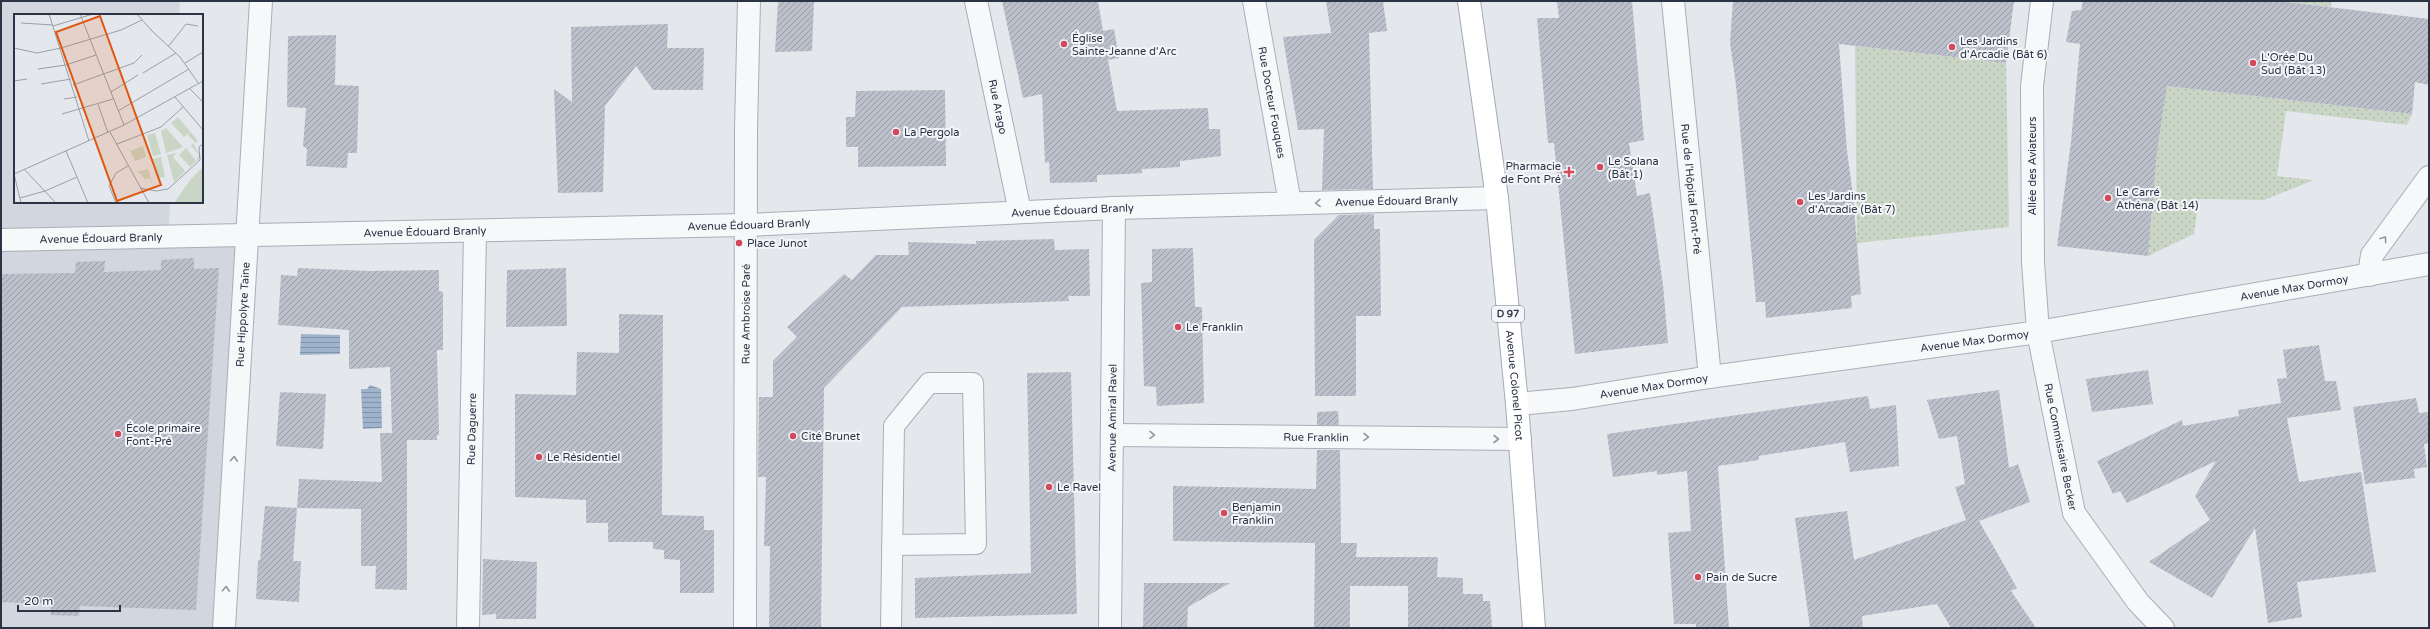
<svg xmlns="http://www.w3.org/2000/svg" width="2430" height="629" font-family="'Varela Round',sans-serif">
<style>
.built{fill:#d2d6de}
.grass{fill:url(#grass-dots)}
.water{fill:url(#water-rules)}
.building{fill:url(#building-hatch)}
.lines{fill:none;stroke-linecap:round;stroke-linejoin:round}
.service-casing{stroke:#a9aeb7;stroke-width:22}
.pedestrian-casing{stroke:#a9aeb7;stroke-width:24}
.minor-casing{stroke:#a9aeb7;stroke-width:24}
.primary-casing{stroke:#a3abb8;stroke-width:24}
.service{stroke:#f7f8fa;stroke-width:20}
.pedestrian{stroke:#f7f8fa;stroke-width:22}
.minor{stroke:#f7f8fa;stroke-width:22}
.primary{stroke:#fff;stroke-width:22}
.oneway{stroke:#9196a0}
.poi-dot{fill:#d1495b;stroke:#f4f6f9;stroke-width:1.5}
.labels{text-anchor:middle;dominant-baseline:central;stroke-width:4;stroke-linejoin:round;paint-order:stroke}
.shield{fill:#f4f6f9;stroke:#676e7b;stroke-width:1}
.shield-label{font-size:10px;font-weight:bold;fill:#2b3445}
.poi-label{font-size:11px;fill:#2b3445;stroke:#f4f6f9;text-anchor:start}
.street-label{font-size:11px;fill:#2b3445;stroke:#f4f6f9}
.inset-road{fill:none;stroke:#9a9fa9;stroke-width:1}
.view{fill:#df570f;fill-opacity:0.15;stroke:#df570f;stroke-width:2}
.inset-edge{fill:none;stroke:#2b3445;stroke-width:2}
</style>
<defs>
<pattern id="grass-dots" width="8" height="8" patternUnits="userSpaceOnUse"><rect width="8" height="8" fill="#c9d6c5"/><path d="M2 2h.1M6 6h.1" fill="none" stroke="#adb8ab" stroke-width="1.8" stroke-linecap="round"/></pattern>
<pattern id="water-rules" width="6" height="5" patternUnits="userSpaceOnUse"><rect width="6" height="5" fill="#9fb4cc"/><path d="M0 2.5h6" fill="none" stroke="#8293a7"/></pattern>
<pattern id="building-hatch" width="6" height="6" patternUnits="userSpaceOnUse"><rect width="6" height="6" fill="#bbc0ca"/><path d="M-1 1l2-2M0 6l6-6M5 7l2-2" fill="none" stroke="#989da6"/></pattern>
</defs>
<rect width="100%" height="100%" fill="#e4e7ec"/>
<path class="built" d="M 1,1 L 180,1 L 179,15 L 15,15 L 15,202 L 170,202 L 168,237 L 247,235 L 224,628 L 1,628 Z"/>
<path class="grass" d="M 2278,1 L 2332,1 L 2331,7 Z
M 1855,46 L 2006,63 L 2009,227 L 1857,243 Z
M 2167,86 L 2412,114 L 2407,125 L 2286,111 L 2277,176 L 2314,180 L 2264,200 L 2199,199 L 2194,234 L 2148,256 L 2157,151 Z"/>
<path class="water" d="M 301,334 L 340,335 L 340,354 L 300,355 Z
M 370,385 L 381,389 L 382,428 L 363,429 L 361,389 L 367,389 Z"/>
<path class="building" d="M 778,1 L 814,1 L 812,51 L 775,52 Z
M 1002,1 L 1098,1 L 1103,31 L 1114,29 L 1119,58 L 1108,60 L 1117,111 L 1208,108 L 1209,129 L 1220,129 L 1221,156 L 1180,161 L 1180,167 L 1142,169 L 1142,173 L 1127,174 L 1097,175 L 1097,182 L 1050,183 L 1049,162 L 1045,163 L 1042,94 L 1023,98 Z
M 1326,1 L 1383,1 L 1387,31 L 1369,33 L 1373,189 L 1322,190 L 1324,129 L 1298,130 L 1283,37 L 1331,33 Z
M 1557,1 L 1632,1 L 1644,140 L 1629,143 L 1637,196 L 1650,193 L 1663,285 L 1668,343 L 1575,354 L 1554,143 L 1548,143 L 1537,18 L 1559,18 Z
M 1733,1 L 2014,1 L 2006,63 L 1839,44 L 1847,151 L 1853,195 L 1861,294 L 1851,296 L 1852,308 L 1766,318 L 1765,302 L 1756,302 L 1736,85 L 1730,43 Z
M 2083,1 L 2278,1 L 2429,19 L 2429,85 L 2415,82 L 2412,114 L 2167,86 L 2157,151 L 2148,256 L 2057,246 L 2071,142 L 2080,44 L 2066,42 L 2072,11 L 2081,10 Z
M 668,24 L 667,48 L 704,48 L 703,90 L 653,90 L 636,66 L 605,106 L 603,192 L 558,193 L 554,89 L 572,102 L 571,27 Z
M 336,35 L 335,85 L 359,86 L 357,153 L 348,153 L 347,168 L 306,166 L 307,149 L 303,146 L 306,108 L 287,107 L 288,36 Z
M 945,90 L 946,166 L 858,167 L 858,147 L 846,147 L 846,117 L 855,117 L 856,91 Z
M 1374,214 L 1374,229 L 1380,229 L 1381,316 L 1356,316 L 1356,396 L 1315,396 L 1314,240 L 1339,215 Z
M 1054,239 L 1055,250 L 1089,249 L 1090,296 L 1068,296 L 1069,301 L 902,307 L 824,388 L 821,628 L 769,628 L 770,546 L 764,546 L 766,477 L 758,477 L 759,397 L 773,397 L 773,361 L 797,337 L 787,327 L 844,274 L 852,280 L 876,255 L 909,255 L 908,242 L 976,244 L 976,241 Z
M 1193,248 L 1195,307 L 1202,307 L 1204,403 L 1157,406 L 1156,387 L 1144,386 L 1141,283 L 1152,282 L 1152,249 Z
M 194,258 L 194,269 L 219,268 L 196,610 L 80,606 L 79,616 L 51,615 L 51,604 L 1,602 L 1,274 L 75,273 L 76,262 L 105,261 L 104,272 L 161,270 L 161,260 Z
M 298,268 L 368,271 L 439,270 L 439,291 L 443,292 L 443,350 L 437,350 L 439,435 L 437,435 L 437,440 L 407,440 L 407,590 L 375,589 L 376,566 L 361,566 L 361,509 L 297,508 L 299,479 L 382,482 L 380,433 L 392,433 L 390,367 L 349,369 L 349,330 L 278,325 L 281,275 L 297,276 Z
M 566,268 L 567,326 L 506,327 L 507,270 Z
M 619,314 L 663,315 L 662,515 L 704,516 L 704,530 L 714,530 L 714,593 L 680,593 L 680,560 L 664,559 L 664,550 L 653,549 L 653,542 L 608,542 L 608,523 L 586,523 L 586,500 L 515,497 L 515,394 L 576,395 L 577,352 L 619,353 Z
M 2319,345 L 2325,381 L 2336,381 L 2341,410 L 2287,418 L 2299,482 L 2361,472 L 2376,572 L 2297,582 L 2302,617 L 2268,623 L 2255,528 L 2212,598 L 2149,562 L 2210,520 L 2195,496 L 2216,461 L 2127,503 L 2120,491 L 2113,494 L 2097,461 L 2182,420 L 2183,426 L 2239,416 L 2238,410 L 2281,403 L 2277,379 L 2287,378 L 2283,350 Z
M 2148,370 L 2153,404 L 2092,412 L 2086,379 Z
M 1071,372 L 1077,614 L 915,618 L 915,578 L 1031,573 L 1027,373 Z
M 1999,390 L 2009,468 L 2018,464 L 2030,502 L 1979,521 L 2017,588 L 2011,591 L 2036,628 L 1951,628 L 1937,604 L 1862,616 L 1863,628 L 1810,628 L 1795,518 L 1847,511 L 1854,560 L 1966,520 L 1955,487 L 1965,484 L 1957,436 L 1939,439 L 1927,400 Z
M 280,392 L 326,394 L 323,449 L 276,446 Z
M 1868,396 L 1870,409 L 1896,405 L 1899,466 L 1850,472 L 1845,442 L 1759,456 L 1759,460 L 1718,466 L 1729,628 L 1696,628 L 1696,624 L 1674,624 L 1668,533 L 1691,531 L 1687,471 L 1657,475 L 1657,471 L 1613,477 L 1607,434 Z
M 2416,398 L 2419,413 L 2429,412 L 2429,443 L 2424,444 L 2427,467 L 2414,469 L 2415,478 L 2365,484 L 2353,407 Z
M 1338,411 L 1339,425 L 1317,425 L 1317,412 Z
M 1317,450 L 1340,450 L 1341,543 L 1357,543 L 1356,557 L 1438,557 L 1437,577 L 1463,578 L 1463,594 L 1483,594 L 1483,601 L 1490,601 L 1492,628 L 1408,628 L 1408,586 L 1350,586 L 1350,628 L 1314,628 L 1315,543 L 1173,541 L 1173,486 L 1316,489 Z
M 265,506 L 297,508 L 293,561 L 301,561 L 299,602 L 256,599 L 258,560 L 260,560 Z
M 483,559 L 537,562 L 536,619 L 496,619 L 496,614 L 482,615 Z
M 1144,583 L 1230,583 L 1188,607 L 1187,628 L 1143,628 Z"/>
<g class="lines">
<defs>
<path id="service" d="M 891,628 L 894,426 L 929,383 L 973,383 L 976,544 L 892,545"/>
<path id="pedestrian" d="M 2038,332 L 2033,262 L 2032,86 L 2042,1"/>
<g id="minor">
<path id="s1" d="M 976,1 L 1020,212"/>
<path id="s2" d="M 1254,1 L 1290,203"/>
<path id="s3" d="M 1673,1 L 1710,377"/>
<path id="s4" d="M 1,240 L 746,225 L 1114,208 L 1497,198"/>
<path d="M 2369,275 L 2372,255 L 2429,177"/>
<path id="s5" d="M 2038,332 L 2074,513 L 2138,602 L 2163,628"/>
<path id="s6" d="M 1517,404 L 1572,399 L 1710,377 L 2038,332 L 2429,264"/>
<path id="s7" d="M 1113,435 L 1520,439"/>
<path id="s8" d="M 224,628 L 261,1"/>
<path id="s9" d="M 468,628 L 475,231"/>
<path id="s10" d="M 745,628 L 746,129 L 749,1"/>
<path id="s11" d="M 1110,628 L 1114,208"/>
</g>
<g id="primary">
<path id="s12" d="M 1469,1 L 1497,198 L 1517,404 L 1534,628"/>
</g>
</defs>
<use href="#service" class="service-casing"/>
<use href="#pedestrian" class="pedestrian-casing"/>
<use href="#minor" class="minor-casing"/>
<use href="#primary" class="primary-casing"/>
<use href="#service" class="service"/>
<use href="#pedestrian" class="pedestrian"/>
<use href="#minor" class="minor"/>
<use href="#primary" class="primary"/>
</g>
<defs><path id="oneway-chevron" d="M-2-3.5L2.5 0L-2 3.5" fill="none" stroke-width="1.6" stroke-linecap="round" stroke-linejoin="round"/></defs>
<g class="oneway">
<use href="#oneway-chevron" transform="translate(1318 203) rotate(178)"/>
<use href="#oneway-chevron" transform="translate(2384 239) rotate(-54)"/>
<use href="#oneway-chevron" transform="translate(1152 435) rotate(1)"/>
<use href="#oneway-chevron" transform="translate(1366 437) rotate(1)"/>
<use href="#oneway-chevron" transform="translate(1496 439)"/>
<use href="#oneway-chevron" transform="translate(234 459) rotate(-87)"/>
<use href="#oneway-chevron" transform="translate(226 589) rotate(-87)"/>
</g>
<g class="poi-dot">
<circle cx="1064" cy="44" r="4"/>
<circle cx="1952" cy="47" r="4"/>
<circle cx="2253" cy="63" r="4"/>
<circle cx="896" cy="132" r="4"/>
<circle cx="1600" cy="167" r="4"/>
<path d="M1567 166h4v4h4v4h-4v4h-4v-4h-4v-4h4z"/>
<circle cx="2108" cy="198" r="4"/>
<circle cx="1800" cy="202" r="4"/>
<circle cx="739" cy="243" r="4"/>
<circle cx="1178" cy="327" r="4"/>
<circle cx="118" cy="434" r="4"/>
<circle cx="793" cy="436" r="4"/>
<circle cx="539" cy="457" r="4"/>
<circle cx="1049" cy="487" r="4"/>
<circle cx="1224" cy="513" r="4"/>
<circle cx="1698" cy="577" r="4"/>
</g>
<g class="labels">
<rect class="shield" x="1492" y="306" width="32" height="16" rx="3"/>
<g class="shield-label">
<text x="1508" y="314">D 97</text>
</g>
<g class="poi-label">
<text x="1072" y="38">Église<tspan x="1072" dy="13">Sainte-Jeanne d'Arc</tspan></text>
<text x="1960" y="41">Les Jardins<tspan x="1960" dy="13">d'Arcadie (Bât 6)</tspan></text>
<text x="2261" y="57">L'Orée Du<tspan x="2261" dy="13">Sud (Bât 13)</tspan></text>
<text x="904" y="132">La Pergola</text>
<text x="1608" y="161">Le Solana<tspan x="1608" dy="13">(Bât 1)</tspan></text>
<text x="1561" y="166" text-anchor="end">Pharmacie<tspan x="1561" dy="13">de Font Pré</tspan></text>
<text x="2116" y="192">Le Carré<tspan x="2116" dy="13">Athéna (Bât 14)</tspan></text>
<text x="1808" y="196">Les Jardins<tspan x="1808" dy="13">d'Arcadie (Bât 7)</tspan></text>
<text x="747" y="243">Place Junot</text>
<text x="1186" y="327">Le Franklin</text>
<text x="126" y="428">École primaire<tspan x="126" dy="13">Font-Pré</tspan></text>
<text x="801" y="436">Cité Brunet</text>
<text x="547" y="457">Le Résidentiel</text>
<text x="1057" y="487">Le Ravel</text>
<text x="1232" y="507">Benjamin<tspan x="1232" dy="13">Franklin</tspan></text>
<text x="1706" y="577">Pain de Sucre</text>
</g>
<g class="street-label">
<text stroke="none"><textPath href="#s2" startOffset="103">Rue Docteur Fouques</textPath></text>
<text stroke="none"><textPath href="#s1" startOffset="108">Rue Arago</textPath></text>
<text transform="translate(2032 166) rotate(-90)">Allée des Aviateurs</text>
<text stroke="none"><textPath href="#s3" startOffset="189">Rue de l'Hôpital Font-Pré</textPath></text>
<text stroke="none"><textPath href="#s4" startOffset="1396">Avenue Édouard Branly</textPath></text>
<text stroke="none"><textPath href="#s4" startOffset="1072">Avenue Édouard Branly</textPath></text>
<text stroke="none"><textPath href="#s4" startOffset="748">Avenue Édouard Branly</textPath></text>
<text stroke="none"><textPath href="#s4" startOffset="424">Avenue Édouard Branly</textPath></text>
<text stroke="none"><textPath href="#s4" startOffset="100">Avenue Édouard Branly</textPath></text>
<text stroke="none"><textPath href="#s6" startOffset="786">Avenue Max Dormoy</textPath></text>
<text stroke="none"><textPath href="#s10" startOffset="314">Rue Ambroise Paré</textPath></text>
<text stroke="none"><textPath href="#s8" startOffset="314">Rue Hippolyte Taine</textPath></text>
<text stroke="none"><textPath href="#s6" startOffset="462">Avenue Max Dormoy</textPath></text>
<text stroke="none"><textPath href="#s12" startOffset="387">Avenue Colonel Picot</textPath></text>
<text stroke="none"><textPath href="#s6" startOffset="138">Avenue Max Dormoy</textPath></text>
<text stroke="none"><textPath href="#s11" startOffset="210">Avenue Amiral Ravel</textPath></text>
<text stroke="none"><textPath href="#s9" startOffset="199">Rue Daguerre</textPath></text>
<text stroke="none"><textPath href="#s7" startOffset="203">Rue Franklin</textPath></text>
<text stroke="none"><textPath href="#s5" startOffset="117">Rue Commissaire Becker</textPath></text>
</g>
</g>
<g transform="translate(14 14)">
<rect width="189" height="189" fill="#e4e7ec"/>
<path d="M 164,103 L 184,127 L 182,129 L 174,121 L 176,118 L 170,123 L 157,109 ZM 152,114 L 169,133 L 152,139 L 147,117 ZM 141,119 L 147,140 L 139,142 L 133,121 ZM 179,129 L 187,143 L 176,153 L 165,141 L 172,134 L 182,147 L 185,141 L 177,132 ZM 129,132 L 132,143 L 121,147 L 116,137 ZM 163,139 L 159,143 L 171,157 L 160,168 L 153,141 ZM 147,143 L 151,163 L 144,164 L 139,145 ZM 134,155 L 139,172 L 136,164 L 131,165 L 132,167 L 127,160 L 122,158 Z" fill="#c9d6c5"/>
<path d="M 189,153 L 189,189 L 160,189 L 177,165 Z" fill="#c9d6c5"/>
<path class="inset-road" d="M 35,0 L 75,127M 66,0 L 110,111M 123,0 L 138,17 L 166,43 L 185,70M 7,9 L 39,11M 39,12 L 79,0M 154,33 L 172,10 L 184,12M 0,34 L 23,39 L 47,34 L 107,16 L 128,6M 171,49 L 189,38M 24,55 L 52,51 L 82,41M 129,59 L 162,39M 0,67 L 13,65M 27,70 L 57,65M 59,71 L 120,49 L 128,41M 176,75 L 189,88M 97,78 L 124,61M 161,83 L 189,116M 50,85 L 63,83M 84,90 L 94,119M 104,97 L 175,55M 48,100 L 99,85M 96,118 L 135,189M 103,130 L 147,113 L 169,93M 52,137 L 74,189M 10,155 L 42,189M 0,160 L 7,189M 0,160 L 110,111 L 189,67M 126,174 L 142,177 L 154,175 L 186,146 L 185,133 L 189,130M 6,184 L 31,177 L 63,163M 102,189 L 95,172 L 102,159 L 114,152"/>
<path class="view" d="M 86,2 L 147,171 L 103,187 L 42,18 Z"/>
<rect width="189" height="189" class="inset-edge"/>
</g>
<rect width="2430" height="629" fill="none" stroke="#2b3445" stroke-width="4"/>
<path d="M18 605v6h102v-6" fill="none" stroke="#2b3445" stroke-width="2"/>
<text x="24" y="605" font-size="12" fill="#2b3445" stroke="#f4f6f9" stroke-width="3" paint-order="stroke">20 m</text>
</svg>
